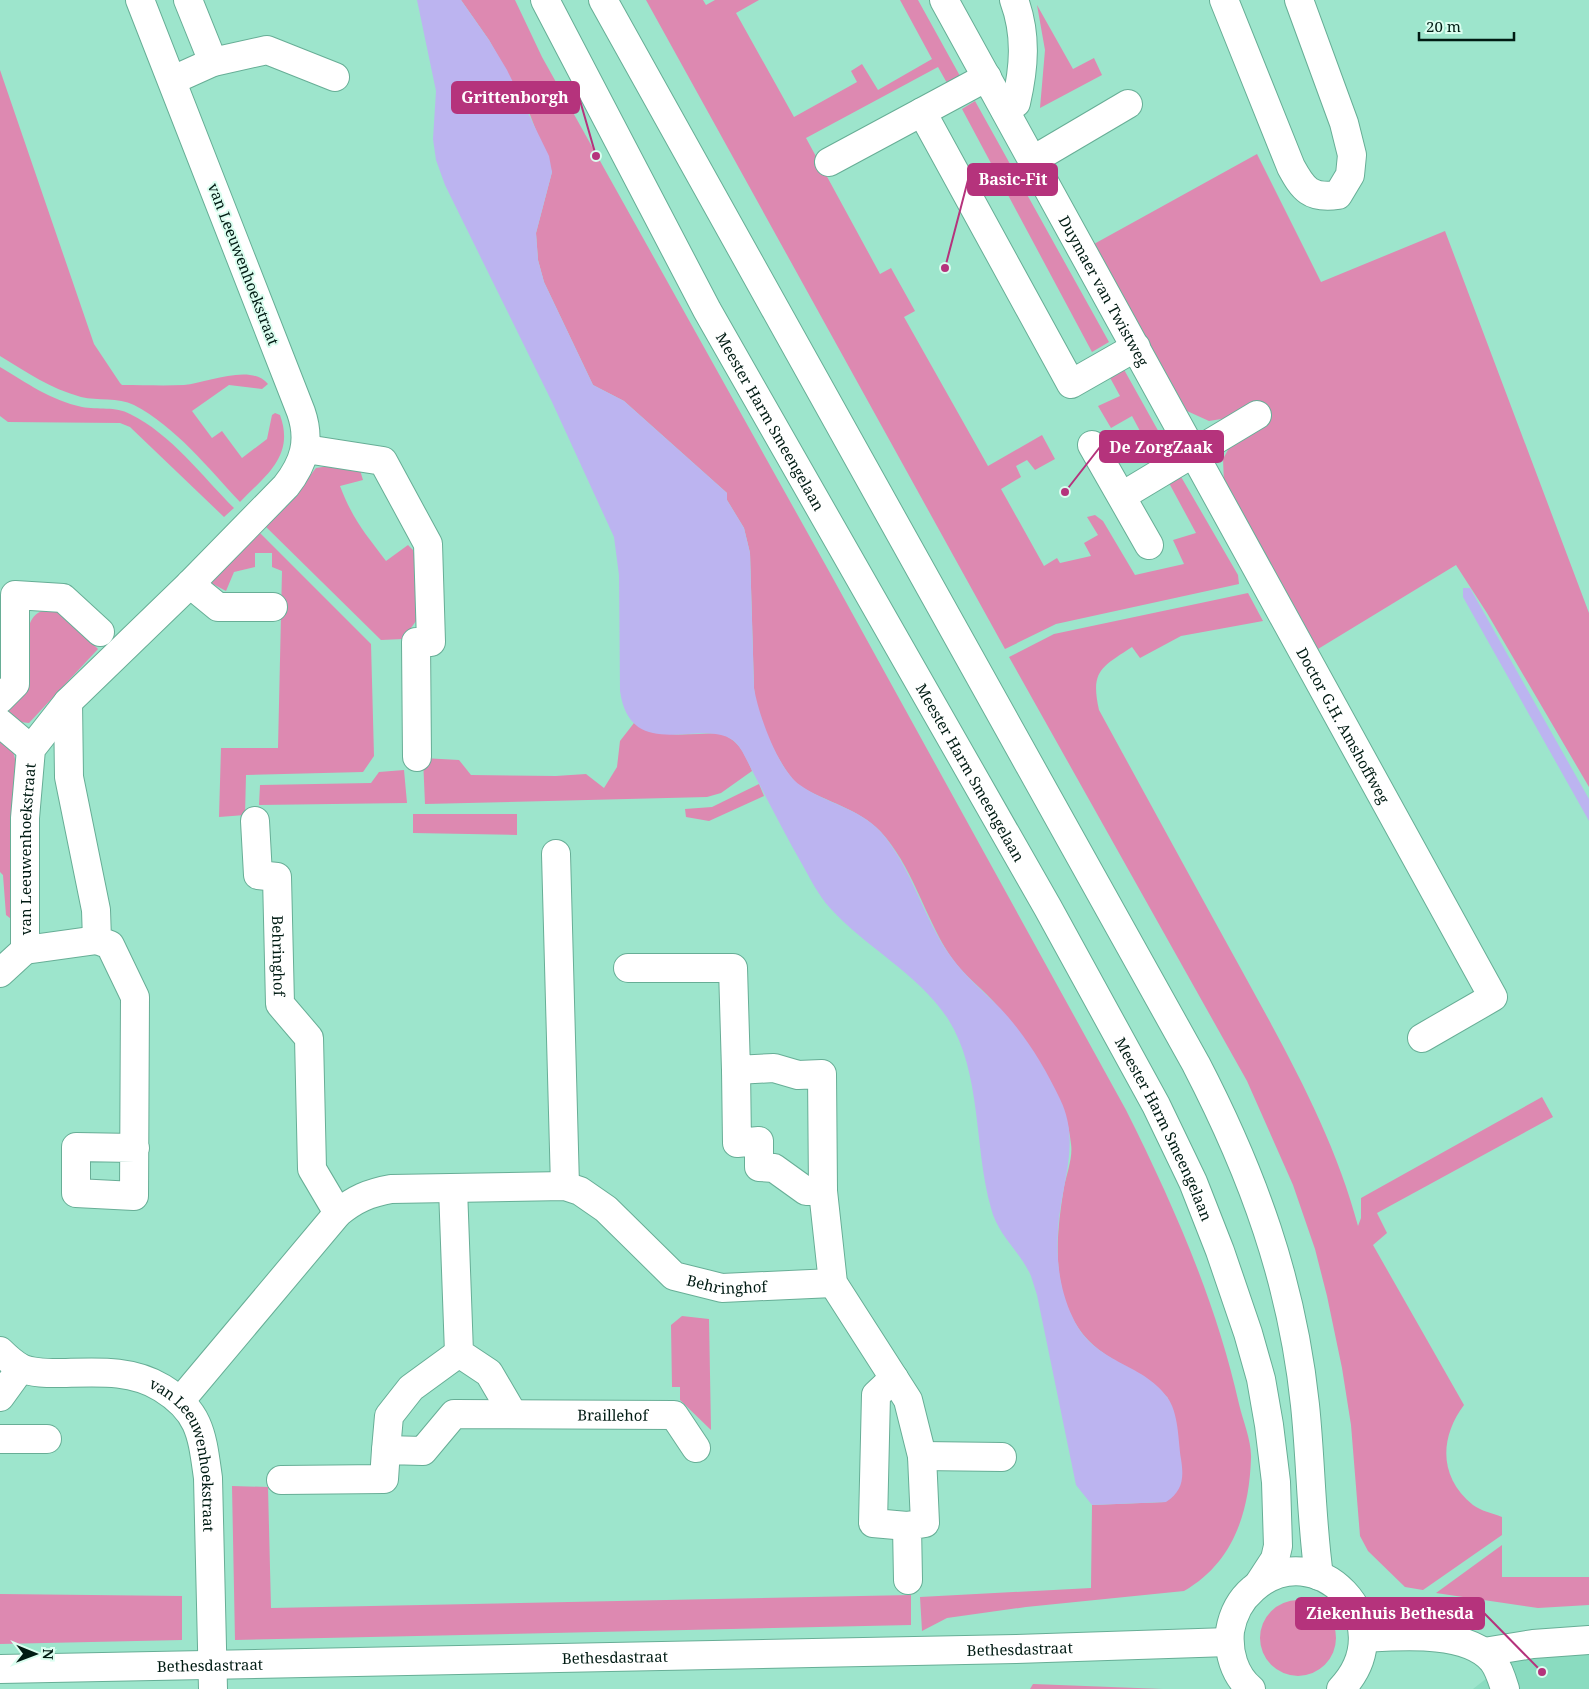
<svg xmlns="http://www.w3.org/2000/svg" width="1589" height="1689" font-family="'Noto Serif',serif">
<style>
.built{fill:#8adcc0}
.green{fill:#dd89b1}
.water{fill:#bcb4f0}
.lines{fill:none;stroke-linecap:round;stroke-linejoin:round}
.minor-casing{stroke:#67ae96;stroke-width:30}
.minor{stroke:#fff;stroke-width:28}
.labels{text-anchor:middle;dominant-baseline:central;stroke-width:4;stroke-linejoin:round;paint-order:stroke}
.street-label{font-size:15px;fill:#001b13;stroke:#dbfef0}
.leader{fill:none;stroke:#b5337c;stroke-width:2}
.callout-dot{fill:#b5337c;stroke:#dbfef0;stroke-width:2}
.callout{fill:#b5337c;stroke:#b5337c;stroke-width:2}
.callout-label{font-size:16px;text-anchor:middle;font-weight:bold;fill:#fff}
</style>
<rect width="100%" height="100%" fill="#9de5cc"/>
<path class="built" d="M 1589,1652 L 1589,1689 L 1473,1689 L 1516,1655 Z"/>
<path class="green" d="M 461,0 L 515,0 L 542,57 L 830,573 L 1126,1110 C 1173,1204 1216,1301 1239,1404 C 1243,1421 1252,1442 1251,1459 C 1249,1513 1233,1563 1184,1591 L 1026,1607 L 947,1618 L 922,1631 L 920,1597 L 1091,1588 L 1092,1505 L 1166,1502 L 1168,1398 C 1138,1366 1096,1361 1074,1321 C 1051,1279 1057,1231 1064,1187 C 1067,1173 1073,1157 1071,1144 C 1067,1101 1047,1080 1025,1045 C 1017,1033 1010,1020 1000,1009 C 984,989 963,976 949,954 C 924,915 912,865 880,831 C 859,809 826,802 800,786 C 784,775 763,729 757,709 C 755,703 755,695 754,688 L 750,553 L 744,528 L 727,500 L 727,493 L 624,401 L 593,385 L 544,282 L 538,260 L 536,233 L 552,172 L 529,112 L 489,40 Z
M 646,0 L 703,0 L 706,5 L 715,0 L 759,0 L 736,13 L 794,117 L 857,82 L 851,71 L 862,64 L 878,90 L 932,59 L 900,0 L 918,0 L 960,76 L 947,83 L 938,67 L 806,138 L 880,274 L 891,268 L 915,311 L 904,317 L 988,466 L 1042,435 L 1055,459 L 1035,470 L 1027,460 L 1016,466 L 1021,477 L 1001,489 L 1044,566 L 1057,558 L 1060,563 L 1091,556 L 1084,543 L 1098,535 L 1087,517 L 1095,515 L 1103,521 L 1135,575 L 1184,564 L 1173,540 L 1196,533 L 1169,483 L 1180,475 L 1238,575 L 1239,584 L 1056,624 L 1005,649 Z
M 1037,5 L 1073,69 L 1094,58 L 1102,75 L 1040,108 L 1045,50 Z
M 0,70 L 94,344 L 120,383 L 122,385 C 142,385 163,386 184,385 C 207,383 251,363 268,384 L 262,389 L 229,385 L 192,411 L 212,438 L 222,431 L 242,458 L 267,439 L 272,415 L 275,413 L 280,415 C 295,456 266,475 240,502 C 208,468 176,427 134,405 C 118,397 98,401 81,397 C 49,388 28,373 0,356 Z
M 975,101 L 1109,342 L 1092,352 L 962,109 Z
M 1257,154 L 1321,282 L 1445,231 L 1589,613 L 1589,787 L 1487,613 L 1456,565 L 1318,649 L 1224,483 L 1223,459 L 1230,446 L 1233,417 L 1209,421 L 1187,411 L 1094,244 Z
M 1122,366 L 1170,452 L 1157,463 L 1132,416 L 1111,428 L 1098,406 L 1120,396 L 1108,374 Z
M 0,367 C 27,383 50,400 82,407 C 97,410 116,406 130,414 C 171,434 202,476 234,508 L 224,517 L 130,427 L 120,423 L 8,422 L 0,416 Z
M 329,466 L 360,470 L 363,480 L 340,486 C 353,520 365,533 386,561 L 408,545 L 413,550 L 415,558 L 416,621 L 403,639 L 381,640 L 261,522 L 298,491 L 316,468 Z
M 257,530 L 371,644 L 374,756 L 363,772 L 246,775 L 245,815 L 219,817 L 221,748 L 278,748 L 282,571 L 272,567 L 272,553 L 255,553 L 255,567 L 234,572 L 226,591 L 211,583 L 248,545 L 246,541 Z
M 1248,593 L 1263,621 L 1181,636 L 1140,658 L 1132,647 C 1102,667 1090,670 1099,710 C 1146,796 1193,882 1241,969 C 1286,1051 1334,1135 1358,1226 L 1361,1218 L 1361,1198 L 1542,1097 L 1553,1117 L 1377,1213 L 1387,1233 L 1373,1245 L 1464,1405 C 1440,1437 1438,1477 1473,1505 C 1481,1511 1492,1513 1502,1517 L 1502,1535 L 1423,1590 L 1405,1587 L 1368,1551 L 1360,1536 L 1351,1425 L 1342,1368 L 1327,1296 L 1315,1249 L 1293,1185 L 1247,1081 L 1009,657 L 1054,634 Z
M 42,611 L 58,612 L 64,615 L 98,649 L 29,723 L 20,722 L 10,715 L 8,709 L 28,687 C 27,669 19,618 42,611 Z
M 634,723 C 665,739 685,734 718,733 C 738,738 745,754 752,771 L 721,793 L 707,797 L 425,804 L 423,758 L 459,760 L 471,775 L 556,776 L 586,774 L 604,788 L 617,767 L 620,741 Z
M 0,739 L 13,751 L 16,763 L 15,922 L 6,915 L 3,875 L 0,872 Z
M 404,770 L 407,803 L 259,805 L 260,785 L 371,783 L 379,772 Z
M 759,784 L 764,796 L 709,821 L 686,817 L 685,809 L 712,807 Z
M 413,814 L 517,814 L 517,835 L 413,833 Z
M 682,1316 L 709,1319 L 711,1430 L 680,1400 L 680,1387 L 672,1387 L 671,1325 Z
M 232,1486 L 268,1487 L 271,1608 L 911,1595 L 911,1625 L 235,1640 Z
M 1502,1545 L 1502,1577 L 1589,1577 L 1589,1605 L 1538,1608 L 1436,1593 Z
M 0,1594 L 182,1596 L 182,1640 L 0,1644 Z
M1260 1638a38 38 0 1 1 76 0a38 38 0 1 1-76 0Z
M 1033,1684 L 1163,1689 L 1030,1689 Z"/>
<path class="water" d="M 417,0 L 461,0 L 489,40 L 507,70 L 549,156 L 552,172 L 536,233 L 538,260 L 544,282 L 593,385 L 624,401 L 727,493 L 727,500 L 744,528 L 750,553 L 754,688 C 758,713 778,770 800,785 C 825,803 859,808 881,832 C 913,869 923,919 952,958 C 966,977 983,991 1000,1008 C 1024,1033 1045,1067 1060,1099 C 1082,1144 1060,1185 1058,1231 C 1056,1261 1060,1291 1073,1318 C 1094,1364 1142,1362 1167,1397 C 1179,1413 1178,1440 1181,1459 C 1184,1478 1183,1491 1166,1502 L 1092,1505 L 1076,1485 L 1037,1295 C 1035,1289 1033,1282 1031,1276 C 1020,1251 998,1236 991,1208 C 974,1149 982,1072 948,1019 C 918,973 866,948 830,908 C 818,895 810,878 802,864 C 781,827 762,789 742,751 C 718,705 632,773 620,691 L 619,575 L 614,537 L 552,402 L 445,185 L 436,160 L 433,139 L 436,91 Z
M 1463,588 L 1470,588 L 1589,799 L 1589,821 L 1463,597 Z"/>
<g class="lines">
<defs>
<g id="minor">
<path d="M 188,0 L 213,62"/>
<path id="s1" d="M 545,0 L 707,310 L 1048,908 L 1156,1105 L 1193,1182 L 1220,1251 L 1248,1333 L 1261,1379 L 1269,1425 L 1276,1482 L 1278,1546 L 1275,1559 L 1260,1582"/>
<path d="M 603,0 L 1196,1064 C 1253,1174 1292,1281 1305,1405 C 1311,1462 1311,1519 1319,1576"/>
<path id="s2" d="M 944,0 L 1493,997 L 1422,1038"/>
<path d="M 1224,0 L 1291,167 C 1303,189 1310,199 1338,195 L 1350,175 L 1352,155 L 1344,123 L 1299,0"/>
<path d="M 173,80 L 213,62 L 267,50 L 335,77"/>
<path d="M 1005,110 L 1016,103 C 1024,68 1027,35 1014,0"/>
<path d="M 922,112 L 1071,384 L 1136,347"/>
<path d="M 1033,160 L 1128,104"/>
<path d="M 829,162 L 987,77"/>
<path d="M 1092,445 L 1149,545"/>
<path d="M 306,449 L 383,461 L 428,544 L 431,642 L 416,642 L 417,757"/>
<path d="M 1122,496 L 1257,415"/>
<path d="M 190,584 L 218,607 L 273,607"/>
<path d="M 0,699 L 15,684 L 15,595 L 63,598 L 100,632"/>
<path d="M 68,702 L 69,777 L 96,910 L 97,940 L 110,945 L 135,997 L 134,1196 L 76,1193 L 76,1147 L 135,1148"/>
<path d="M 0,723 L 31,749"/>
<path id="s3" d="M 255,821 L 258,875 L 277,877 L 280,1004 L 309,1038 L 312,1169 L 338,1213"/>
<path d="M 556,854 L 565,1186"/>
<path d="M 25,950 L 97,940"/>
<path d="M 628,968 L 733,968 L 736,1070 L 774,1068 L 798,1075 L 822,1074 L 823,1191 L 833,1283 L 908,1400 L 922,1456 L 925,1523 L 907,1526 L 908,1580"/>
<path id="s4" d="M 0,973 L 25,950 L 25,818 L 31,749 L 68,702 L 190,584 L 286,486 C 304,463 311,441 301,412 L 140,0"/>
<path d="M 736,1070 L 737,1143 L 759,1141 L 759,1167 L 774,1168 L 806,1191 L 823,1191"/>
<path d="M 453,1188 L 459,1353 L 489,1373 L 513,1414"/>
<path id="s5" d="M 0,1351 C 6,1357 14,1364 21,1368 C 34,1374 52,1373 66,1373 C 100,1372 133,1370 162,1388 C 201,1412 202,1436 208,1478 L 213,1689"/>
<path d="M 894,1378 L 876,1395 L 873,1523 L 907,1526"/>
<path d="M 0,1397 L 21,1368"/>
<path id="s6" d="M 181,1400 L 338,1213 C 355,1199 369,1193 391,1189 L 565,1186 L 580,1191 L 606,1209 L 674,1276 L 722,1288 L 833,1283"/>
<path d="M 0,1439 L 47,1439"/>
<path d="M 386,1450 L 389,1416 L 411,1388 L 459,1353"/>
<path d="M 922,1456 L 1002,1457"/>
<path id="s7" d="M 281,1480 L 384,1479 L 386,1450 L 423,1451 L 454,1414 L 674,1415 L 696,1448"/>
<path d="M 1364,1638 C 1400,1636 1468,1630 1493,1661 C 1499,1669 1502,1679 1505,1689"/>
<path d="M 1484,1652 L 1533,1644 L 1589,1640"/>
<path id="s8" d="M 0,1669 L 1016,1649 L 1229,1642"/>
<path d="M 1251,1689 C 1234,1675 1228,1652 1230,1631 C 1233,1613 1240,1600 1253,1589 C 1314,1533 1405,1621 1341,1689"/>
</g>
</defs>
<use href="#minor" class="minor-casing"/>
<use href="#minor" class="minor"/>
</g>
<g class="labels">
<g class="street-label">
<text transform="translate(244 264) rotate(69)">van Leeuwenhoekstraat</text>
<text stroke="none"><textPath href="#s2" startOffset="332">Duymaer van Twistweg</textPath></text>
<text stroke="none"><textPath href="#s1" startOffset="478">Meester Harm Smeengelaan</textPath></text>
<text stroke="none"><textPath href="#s2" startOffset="828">Doctor G.H. Amshoffweg</textPath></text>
<text stroke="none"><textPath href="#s1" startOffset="882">Meester Harm Smeengelaan</textPath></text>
<text stroke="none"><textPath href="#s4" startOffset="135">van Leeuwenhoekstraat</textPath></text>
<text stroke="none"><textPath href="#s3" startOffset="152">Behringhof</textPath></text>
<text stroke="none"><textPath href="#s1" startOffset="1288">Meester Harm Smeengelaan</textPath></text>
<text stroke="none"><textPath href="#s6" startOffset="674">Behringhof</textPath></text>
<text stroke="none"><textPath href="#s7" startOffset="376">Braillehof</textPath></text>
<text stroke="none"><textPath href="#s5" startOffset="245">van Leeuwenhoekstraat</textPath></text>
<text stroke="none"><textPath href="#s8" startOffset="1020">Bethesdastraat</textPath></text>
<text stroke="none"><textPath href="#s8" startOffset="615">Bethesdastraat</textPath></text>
<text stroke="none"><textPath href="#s8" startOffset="210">Bethesdastraat</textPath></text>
</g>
</g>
<path class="leader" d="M596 156L579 97M945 268L968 180M1065 492L1100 447M1542 1672L1484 1613"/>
<g class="callout-dot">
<circle cx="596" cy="156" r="5"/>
<circle cx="945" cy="268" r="5"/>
<circle cx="1065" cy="492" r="5"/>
<circle cx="1542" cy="1672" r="5"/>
</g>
<g class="callout">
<rect x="452" y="82" width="127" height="31" rx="5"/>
<rect x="968" y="164" width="89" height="31" rx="5"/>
<rect x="1100" y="431" width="123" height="31" rx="5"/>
<rect x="1296" y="1598" width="188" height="31" rx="5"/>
</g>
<g class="callout-label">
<text x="515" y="103">Grittenborgh</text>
<text x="1013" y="185">Basic-Fit</text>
<text x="1161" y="453">De ZorgZaak</text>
<text x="1390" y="1619">Ziekenhuis Bethesda</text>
</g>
<g transform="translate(35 1654) rotate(91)" stroke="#dbfef0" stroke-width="4" paint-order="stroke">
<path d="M0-4L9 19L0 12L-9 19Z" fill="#001b13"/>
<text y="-8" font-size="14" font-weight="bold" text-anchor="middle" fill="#001b13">N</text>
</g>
<path d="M1419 32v8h95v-8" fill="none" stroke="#001b13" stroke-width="2.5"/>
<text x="1426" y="32" font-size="15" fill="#001b13" stroke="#dbfef0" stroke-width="4" paint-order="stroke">20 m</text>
</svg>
